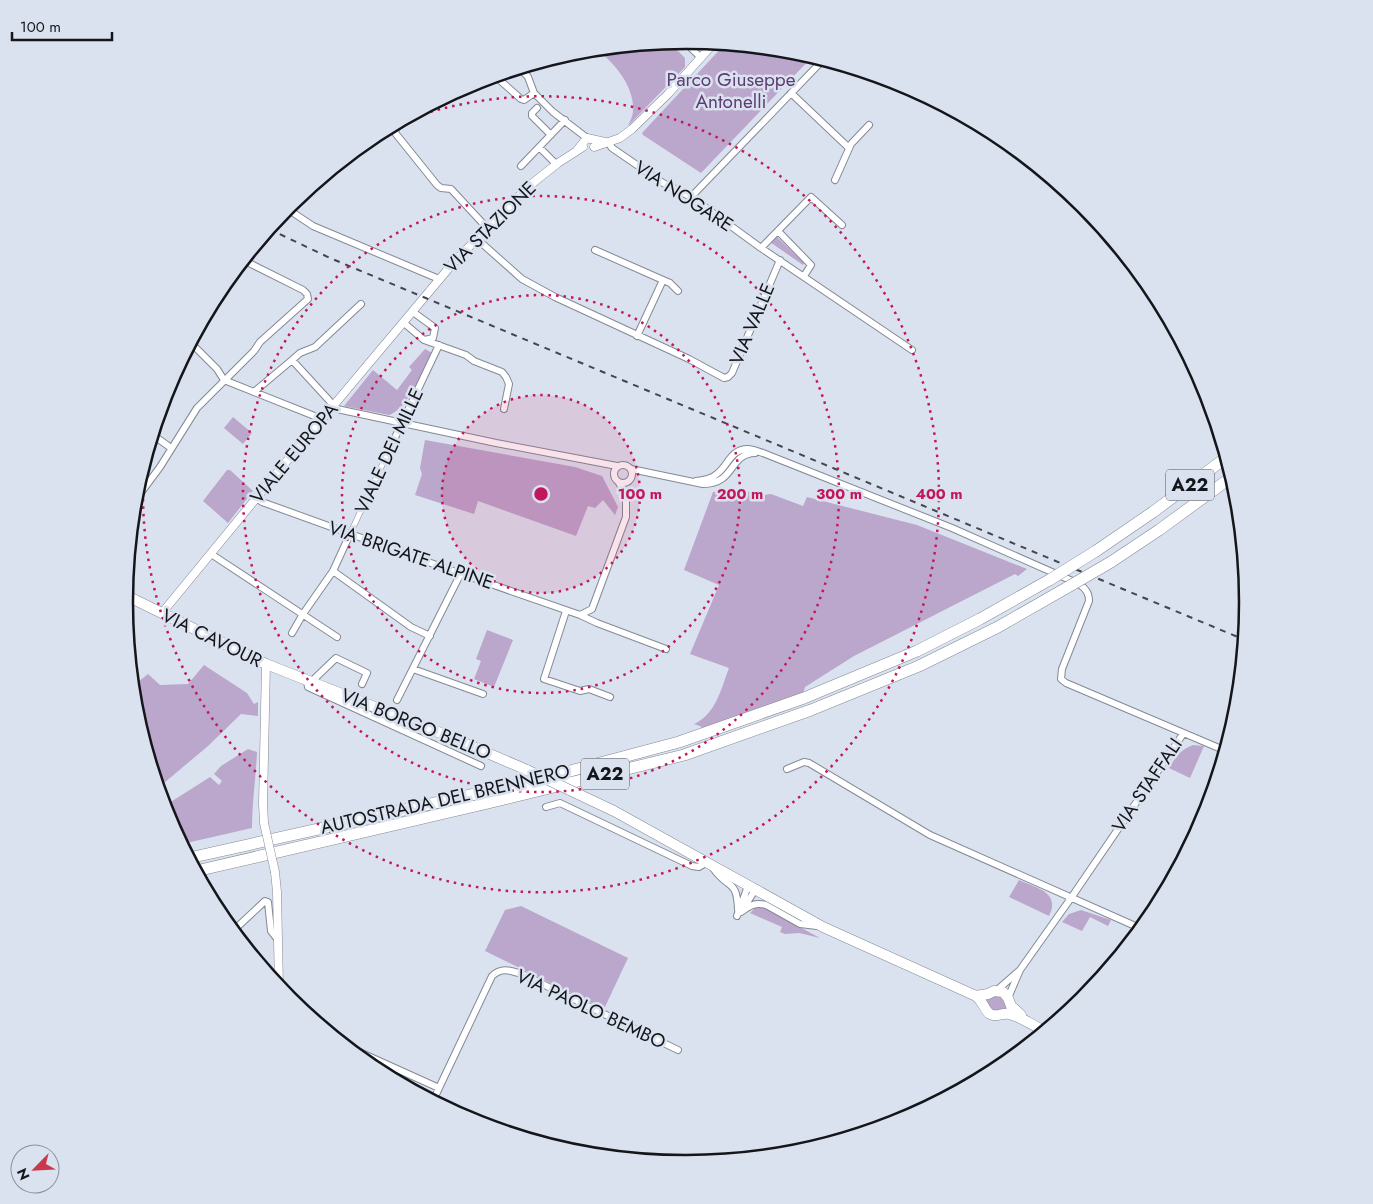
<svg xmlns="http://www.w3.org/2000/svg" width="1373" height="1204" font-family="Jost,sans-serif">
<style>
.green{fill:#bba6cc}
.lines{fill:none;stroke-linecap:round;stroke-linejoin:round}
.pedestrian-casing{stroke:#838995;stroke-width:6}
.minor-casing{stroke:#838995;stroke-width:8}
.tertiary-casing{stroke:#838995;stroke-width:9}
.primary-casing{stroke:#838995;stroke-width:11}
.motorway-casing{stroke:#838995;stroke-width:12}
.pedestrian{stroke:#fff;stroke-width:5}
.minor{stroke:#fff;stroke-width:6}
.tertiary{stroke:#fff;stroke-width:8}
.primary{stroke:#fff;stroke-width:10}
.motorway{stroke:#fff;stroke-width:11}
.rail{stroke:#43464d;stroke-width:2;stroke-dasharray:6 6;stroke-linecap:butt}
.tertiary-bridge-casing{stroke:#838995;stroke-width:9;stroke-linecap:butt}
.primary-bridge-casing{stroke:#838995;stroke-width:11;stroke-linecap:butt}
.motorway-bridge-casing{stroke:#838995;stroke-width:12;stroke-linecap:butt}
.tertiary-bridge{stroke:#fff;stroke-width:8}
.primary-bridge{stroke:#fff;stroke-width:10}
.motorway-bridge{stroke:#fff;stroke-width:11}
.ring{fill:none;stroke:#c2185b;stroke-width:2.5;stroke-dasharray:2.5 5}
.labels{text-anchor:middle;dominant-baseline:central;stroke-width:5;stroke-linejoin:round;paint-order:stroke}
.shield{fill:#dbe2ef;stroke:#50535b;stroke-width:1}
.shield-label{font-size:18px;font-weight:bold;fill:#14161b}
.park-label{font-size:19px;fill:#5d3d74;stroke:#dbe2ef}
.street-label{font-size:19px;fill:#14161b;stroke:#dbe2ef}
.rim{fill:none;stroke:#14161b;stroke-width:2.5}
.centre{fill:#c2185b;stroke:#dbe2ef;stroke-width:2.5}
.ring-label{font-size:15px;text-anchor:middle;font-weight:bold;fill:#c2185b;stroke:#dbe2ef;stroke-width:5;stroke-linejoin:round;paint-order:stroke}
</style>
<rect width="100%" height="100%" fill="#dbe2ef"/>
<path class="green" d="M 669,42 L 685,58 L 685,67 L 628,126 C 630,121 633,116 633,111 C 635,87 614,62 596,49 Z
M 725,44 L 796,51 L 813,56 L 701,173 L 643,135 L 642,133 Z
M 776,236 L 804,263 L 803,265 L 770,242 Z
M 425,349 L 432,353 C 423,370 408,409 389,415 L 344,406 L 373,370 L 397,390 L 412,370 L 409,367 Z
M 233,417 L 252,433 L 243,444 L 224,428 Z
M 425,440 L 575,467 L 602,476 L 618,507 L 615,515 L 603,500 L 595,508 L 588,506 L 576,536 L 478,501 L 474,514 L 415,495 L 422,474 L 420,468 Z
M 227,470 L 230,470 L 253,491 L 228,523 L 203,501 Z
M 737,489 L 763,495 L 771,494 L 803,506 L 807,497 L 917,525 L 1027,569 L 1018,576 L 1015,574 L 854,656 L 805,687 L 803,694 L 702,728 L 700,726 L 694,724 C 716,714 721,689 729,668 L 690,654 L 719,585 L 684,570 L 713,492 Z
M 487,630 L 513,640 L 494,687 L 474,679 L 481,661 L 476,659 Z
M 204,665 L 247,693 L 254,704 L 258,702 L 258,716 L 241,714 L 208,746 L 158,788 L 135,711 L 133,686 L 148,674 L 160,685 L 188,684 Z
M 1193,745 L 1204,746 L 1190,778 L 1169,768 C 1176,757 1180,750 1193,745 Z
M 248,749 L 257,752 C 256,777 252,802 252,828 L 182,844 L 167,817 L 162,801 L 166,805 L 210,777 L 219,785 L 222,781 L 214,774 L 221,766 Z
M 1019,880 C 1036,888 1061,892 1049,916 L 1009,897 Z
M 521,906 L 628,958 L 604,1009 L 485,951 L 505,910 Z
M 760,907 L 763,907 L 820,938 L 799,933 L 785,934 L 780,932 L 782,927 L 750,913 L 755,908 Z
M 1081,910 L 1111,920 L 1108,926 L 1090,917 L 1082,931 L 1062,922 L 1069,914 Z
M 1000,992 L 1007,1006 L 1006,1009 L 994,1013 L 986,1002 L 987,998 Z"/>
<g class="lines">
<defs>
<path id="pedestrian" d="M 350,534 L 391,446"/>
<path id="minor" d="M 683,40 L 700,57
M 520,68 L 528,77 L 534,93 L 553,112 L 587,138
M 524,73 L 533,64
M 495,76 L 521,99 L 524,100 L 534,93
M 791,93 L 849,148
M 537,108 L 532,113 L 532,116 L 551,135
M 394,124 L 396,134 L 437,185 L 441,188 L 451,189 L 488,229
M 608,142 L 612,148 L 631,161 L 663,183 L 691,197 L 761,248 L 912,350
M 540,148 L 556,164
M 521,166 L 565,120
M 835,180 L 851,144 L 869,125
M 691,197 L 824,59
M 286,208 L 313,226 L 439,279
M 778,231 L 811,265 L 804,276
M 477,239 L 522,279 L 555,297 L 689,359 L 724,378 L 728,377 L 732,373 L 780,260
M 761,248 L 811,197 L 842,225
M 595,250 L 663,280 L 670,283 L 678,291
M 413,312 L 435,328 L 433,338 L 425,340
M 404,323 L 424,340 L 466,355 L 474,361 L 502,372 L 506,377 L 509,384 L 504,409
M 637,336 L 663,280
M 191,343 L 217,369 L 224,380
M 292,360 L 300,353 L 315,347 L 361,304
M 224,380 L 322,419
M 254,392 L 292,360 L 337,409 L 496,443 L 617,466
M 153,435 L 171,448
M 391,446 L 439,345
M614 474a9 9 0 1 1 18 0a9 9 0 1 1-18 0Z
M 631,469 L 703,484 C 736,484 728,454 755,453
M 696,481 C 704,480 712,479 718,473 C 728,465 731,449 748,449 C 753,449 759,452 763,453 L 952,528 L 1079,584 C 1086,589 1089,593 1089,601 L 1062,669 L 1061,679 L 1066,683 L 1226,751
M 256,498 L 262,502 L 442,567 L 580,615 L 597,623 L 666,649
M 134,502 L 160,467 L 197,408 L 254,351 L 260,342 L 308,299 L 307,294 L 303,290 L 243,260
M 211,554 L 337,637
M 333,571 L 411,627 L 430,636
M 566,611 L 544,679 L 580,691 L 589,689 L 610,697
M 580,615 L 592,609 L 626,517 L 626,495 L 619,483
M 292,633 L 303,614 L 333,571 L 350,534
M 413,669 L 483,694
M 307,681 L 308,687 L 481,766
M 311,682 L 336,658 L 367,673 L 362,684
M 397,700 L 461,573
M 787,769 L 804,762 L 809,763 L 930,835 L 1142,929
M 546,807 L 560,803 L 692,866 L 699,867 L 707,862
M 713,868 C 728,890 737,878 738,910
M 743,909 L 755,890
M 741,912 C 749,906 755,902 766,905 L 800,924 L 817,926
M 737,916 L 748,886
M 233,931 L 265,901 L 268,902 L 271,931 L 278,940
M 1020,970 L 1071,898 L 1183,734
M 996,991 L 1020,970 L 1008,998
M 346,1046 L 439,1088 L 492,976 C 502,966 512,971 524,975 L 678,1050
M 433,1101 L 439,1088"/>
<path id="tertiary" d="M 594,147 L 620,138 L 632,129 L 668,94 L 714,43
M 578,149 L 587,138 L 605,142
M 162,613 L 281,468 L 454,262 L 529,186 L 558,163 L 583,147
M 264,823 L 263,804 L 266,664
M 275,872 L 277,892 L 279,988"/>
<path id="primary" d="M 125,595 L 266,664 L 443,734 L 527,770
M 578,794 L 614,811 L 823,927 L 976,996 C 984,1002 984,1010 990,1014 C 997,1018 1002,1012 1009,1014 C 1020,1016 1035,1027 1045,1031
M 976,996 L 988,994 L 994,991 L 1003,992 L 1008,998 L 1011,1006 L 1021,1015"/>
<path id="motorway" d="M 1096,551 L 1153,512 L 1227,457
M 1111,562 L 1159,530 L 1233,476
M 189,858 L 529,782 L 679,742 L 804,698 L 917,651 L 980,619 L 1051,579
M 196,871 L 488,803 L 684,755 L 811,710 L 919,666 L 998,627 L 1068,587"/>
</defs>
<use href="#pedestrian" class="pedestrian-casing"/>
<use href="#minor" class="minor-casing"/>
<use href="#tertiary" class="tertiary-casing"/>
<use href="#primary" class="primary-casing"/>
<use href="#motorway" class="motorway-casing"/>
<use href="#pedestrian" class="pedestrian"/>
<use href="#minor" class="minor"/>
<use href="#tertiary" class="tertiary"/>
<use href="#primary" class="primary"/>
<use href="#motorway" class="motorway"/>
<path class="rail" d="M 269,229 L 330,258 L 428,299 L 1245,640"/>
<defs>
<path id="tertiary-bridge" d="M 264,823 L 275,872"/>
<path id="primary-bridge" d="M 527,770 L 578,794"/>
<path id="motorway-bridge" d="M 1051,579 L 1096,551
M 1068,587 L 1111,562"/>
</defs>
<use href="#tertiary-bridge" class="tertiary-bridge-casing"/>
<use href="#primary-bridge" class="primary-bridge-casing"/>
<use href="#motorway-bridge" class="motorway-bridge-casing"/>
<use href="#tertiary-bridge" class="tertiary-bridge"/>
<use href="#primary-bridge" class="primary-bridge"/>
<use href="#motorway-bridge" class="motorway-bridge"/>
</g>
<circle cx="541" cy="494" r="99" fill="#c2185b" fill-opacity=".12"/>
<g class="ring">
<circle cx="541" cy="494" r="99"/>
<circle cx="541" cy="494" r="199"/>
<circle cx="541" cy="494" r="298"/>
<path d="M395 124A398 398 0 1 1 144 466"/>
</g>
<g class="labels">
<g class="shield">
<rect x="1166" y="469.5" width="48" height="31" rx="4"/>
<rect x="581" y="758.5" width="48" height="31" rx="4"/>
</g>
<g class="shield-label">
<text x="1190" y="485">A22</text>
<text x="605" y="774">A22</text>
</g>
<g class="park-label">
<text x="731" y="79">Parco Giuseppe<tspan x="731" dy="22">Antonelli</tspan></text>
</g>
<g class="street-label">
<text transform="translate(684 196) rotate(33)">VIA NOGARE</text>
<text transform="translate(490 227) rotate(-45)">VIA STAZIONE</text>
<text transform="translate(752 324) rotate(-67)">VIA VALLE</text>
<text transform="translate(389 451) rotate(-65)">VIALE DEI MILLE</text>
<text transform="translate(294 453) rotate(-50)">VIALE EUROPA</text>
<text transform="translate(411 555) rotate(19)">VIA BRIGATE ALPINE</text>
<text transform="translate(212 638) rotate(26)">VIA CAVOUR</text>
<text transform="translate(416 724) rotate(22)">VIA BORGO BELLO</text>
<text transform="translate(1147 785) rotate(-56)">VIA STAFFALI</text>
<text transform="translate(445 799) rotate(-13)">AUTOSTRADA DEL BRENNERO</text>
<text transform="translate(591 1009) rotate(25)">VIA PAOLO BEMBO</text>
</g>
</g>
<path d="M0 0H1373V1204H0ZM133 602a553 553 0 1 1 1106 0a553 553 0 1 1-1106 0Z" fill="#dbe2ef" fill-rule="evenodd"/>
<path class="rim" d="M133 602a553 553 0 1 1 1106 0a553 553 0 1 1-1106 0Z"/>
<circle cx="541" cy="494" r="8" class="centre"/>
<g class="ring-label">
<text x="640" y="499">100 m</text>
<text x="740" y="499">200 m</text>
<text x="839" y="499">300 m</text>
<text x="939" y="499">400 m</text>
</g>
<g transform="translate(35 1169) rotate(246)"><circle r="24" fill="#dbe2ef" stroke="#8b909a"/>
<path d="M0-4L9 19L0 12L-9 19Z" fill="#c9394c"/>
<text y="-8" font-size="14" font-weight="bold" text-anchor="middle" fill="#14161b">N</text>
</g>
<path d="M12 32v8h100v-8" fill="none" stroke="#14161b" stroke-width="2.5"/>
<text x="20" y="32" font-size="15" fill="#14161b" stroke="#dbe2ef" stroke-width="4" paint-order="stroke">100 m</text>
</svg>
